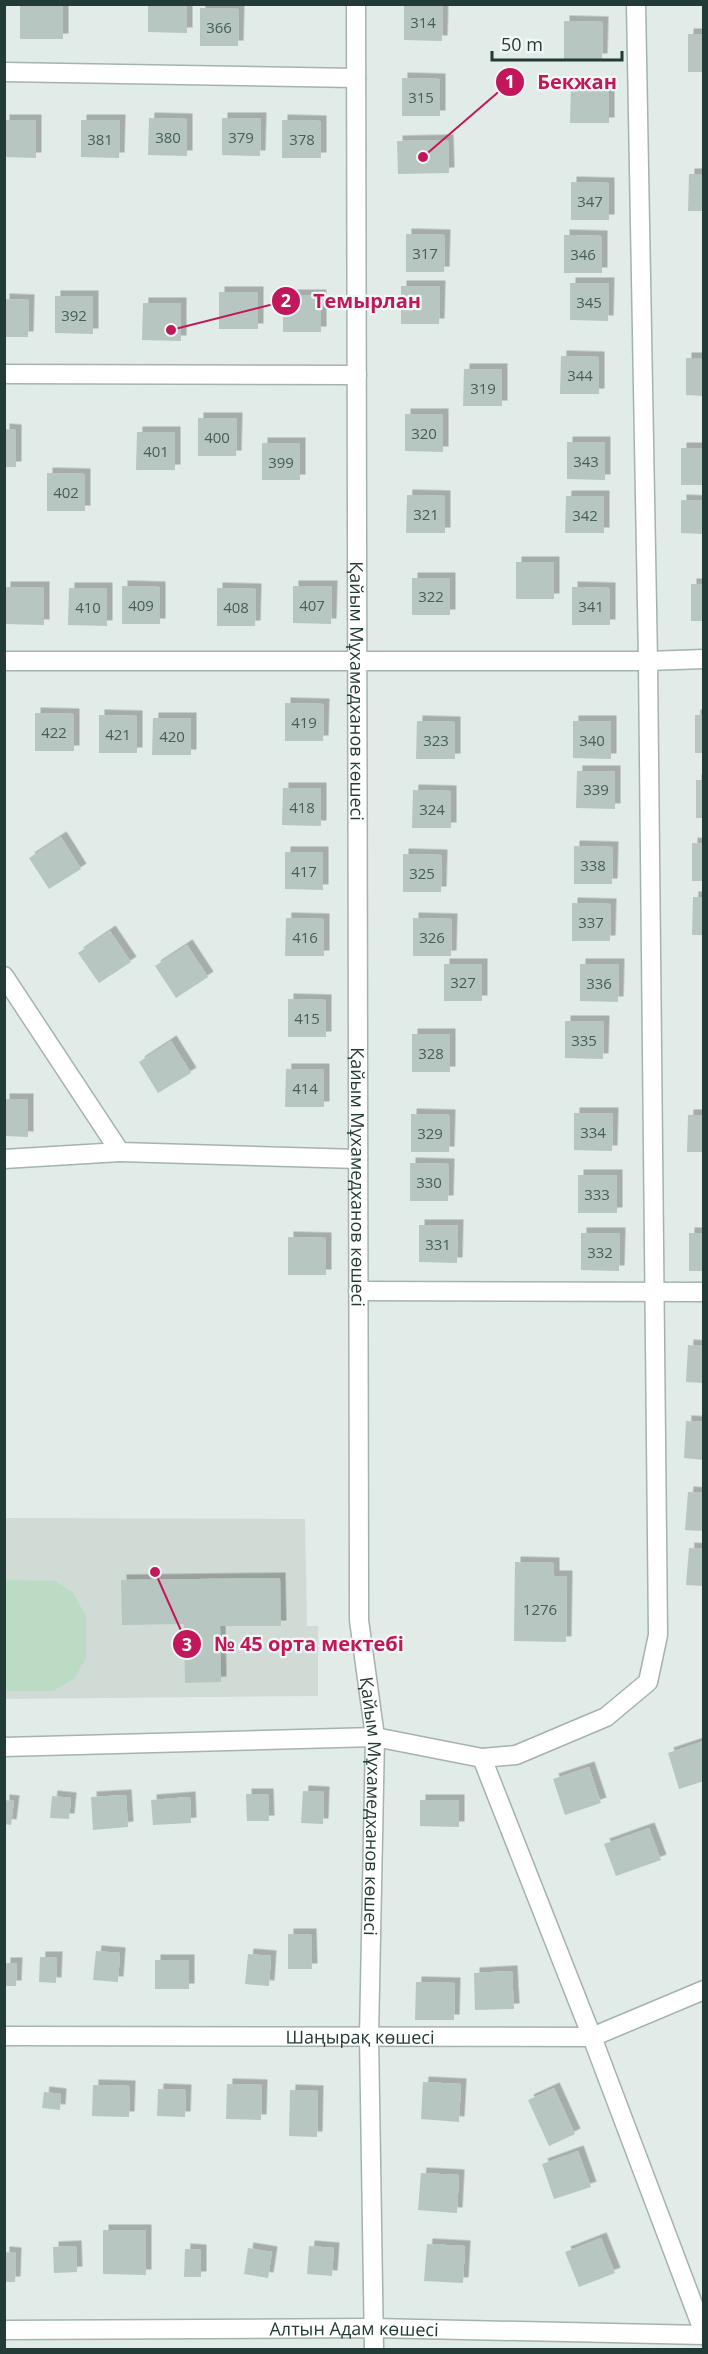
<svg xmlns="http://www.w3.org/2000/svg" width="708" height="2354" font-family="'Open Sans',sans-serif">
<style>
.built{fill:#d0dbd6}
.green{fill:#bbdbc5}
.building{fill:#b7c6c0;filter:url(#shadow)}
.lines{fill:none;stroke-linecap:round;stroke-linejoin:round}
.minor-casing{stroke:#a4b3ae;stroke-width:21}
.minor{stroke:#fff;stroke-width:18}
.labels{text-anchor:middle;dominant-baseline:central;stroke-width:4.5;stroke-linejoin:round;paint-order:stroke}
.number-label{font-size:15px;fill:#475e58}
.street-label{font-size:18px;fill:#223b36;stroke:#f2f8f5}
.leader{fill:none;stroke:#c2185b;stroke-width:2}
.callout-dot{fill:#c2185b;stroke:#f2f8f5;stroke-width:2}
.mark-label{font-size:18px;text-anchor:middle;font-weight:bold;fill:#fff}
.callout-label{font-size:20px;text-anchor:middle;font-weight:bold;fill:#c2185b;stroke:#f2f8f5;stroke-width:4.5;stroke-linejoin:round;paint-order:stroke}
</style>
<defs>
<filter id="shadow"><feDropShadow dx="5.5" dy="-5.5" stdDeviation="0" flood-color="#0004"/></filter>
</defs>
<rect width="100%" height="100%" fill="#e1ebe7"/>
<path class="built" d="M 4,1518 L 305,1519 L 307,1626 L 318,1626 L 318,1696 L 5,1699 Z"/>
<path class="green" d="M 5,1580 L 55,1581 L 73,1593 L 86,1616 L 86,1658 L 75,1678 L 53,1691 L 5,1691 Z"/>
<path class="building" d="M 20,4 L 63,4 L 63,39 L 20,39 Z
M 148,4 L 187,4 L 187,33 L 148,32 Z
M 404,4 L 443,4 L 442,41 L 404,40 Z
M 200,8 L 239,9 L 238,46 L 200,46 Z
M 564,21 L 603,22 L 602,59 L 564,59 Z
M 688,34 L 704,34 L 704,72 L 688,72 Z
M 402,78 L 440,79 L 440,116 L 402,116 Z
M 571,85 L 609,85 L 609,123 L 570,123 Z
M 149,118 L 187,119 L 187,156 L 148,155 Z
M 222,118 L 261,118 L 260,156 L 222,155 Z
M 4,120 L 36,120 L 36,158 L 4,157 Z
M 81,120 L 120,120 L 119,158 L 81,157 Z
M 282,120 L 321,121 L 321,158 L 282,158 Z
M 448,140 L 449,173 L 398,174 L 397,141 Z
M 689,174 L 704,174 L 704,211 L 688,211 Z
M 571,182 L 609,183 L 609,220 L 571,220 Z
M 406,234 L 445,235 L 444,272 L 406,272 Z
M 564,235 L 602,236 L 602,273 L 564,273 Z
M 570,283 L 609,283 L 608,321 L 570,320 Z
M 401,286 L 440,286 L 439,324 L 401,324 Z
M 219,292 L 258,292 L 258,329 L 219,329 Z
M 283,295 L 321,295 L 321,332 L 283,332 Z
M 55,296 L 93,296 L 93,334 L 55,333 Z
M 4,299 L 29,300 L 28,337 L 4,337 Z
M 143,303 L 181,303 L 181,341 L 142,340 Z
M 561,356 L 599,357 L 599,394 L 560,394 Z
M 686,358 L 704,358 L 704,396 L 686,395 Z
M 464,369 L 502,369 L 502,406 L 463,406 Z
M 405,414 L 443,414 L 443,452 L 405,451 Z
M 198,418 L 237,418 L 236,456 L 198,456 Z
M 4,429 L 16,430 L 16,467 L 4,467 Z
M 137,432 L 175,432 L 175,470 L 136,470 Z
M 567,442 L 605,442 L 605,480 L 567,479 Z
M 262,443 L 300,443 L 300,480 L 262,480 Z
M 681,448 L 704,448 L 704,485 L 681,485 Z
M 47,473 L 85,474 L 85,511 L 47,511 Z
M 407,495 L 445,496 L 445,533 L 406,533 Z
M 566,496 L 604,496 L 604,533 L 565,533 Z
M 681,500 L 704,501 L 704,534 L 681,533 Z
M 516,562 L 554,562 L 554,599 L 516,599 Z
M 412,578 L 450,578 L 450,615 L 412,615 Z
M 691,584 L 704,584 L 704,621 L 691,621 Z
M 122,586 L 160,587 L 160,624 L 122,624 Z
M 293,586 L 332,586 L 331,624 L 293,623 Z
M 5,587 L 44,587 L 44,625 L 5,624 Z
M 572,587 L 610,588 L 610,625 L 572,625 Z
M 69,588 L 107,588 L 107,626 L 68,625 Z
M 217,588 L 256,589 L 255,626 L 217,626 Z
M 285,703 L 324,704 L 323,741 L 285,741 Z
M 35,713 L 74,714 L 74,751 L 35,751 Z
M 99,715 L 137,716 L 137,753 L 99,753 Z
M 695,715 L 704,715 L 704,753 L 695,753 Z
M 153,718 L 191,718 L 191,755 L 152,755 Z
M 417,721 L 455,722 L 455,759 L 416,759 Z
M 573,721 L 611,721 L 611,759 L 573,758 Z
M 577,771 L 615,771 L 615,809 L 576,808 Z
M 696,780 L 704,780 L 704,818 L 696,818 Z
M 283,788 L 321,788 L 321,826 L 282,825 Z
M 413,790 L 451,791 L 451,828 L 412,828 Z
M 61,837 L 81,869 L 49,889 L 29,858 Z
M 692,843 L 704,844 L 704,881 L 692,881 Z
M 574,846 L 613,847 L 612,884 L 574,884 Z
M 285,852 L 323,852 L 323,890 L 285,889 Z
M 403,854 L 442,855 L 441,892 L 403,892 Z
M 693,897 L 704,897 L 704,935 L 692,935 Z
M 572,903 L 611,904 L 610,941 L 572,941 Z
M 286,918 L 324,919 L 324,956 L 285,956 Z
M 413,918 L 452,919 L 451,956 L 413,956 Z
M 110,931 L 131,962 L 99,983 L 78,953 Z
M 187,945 L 208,977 L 176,998 L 155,966 Z
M 444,964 L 482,964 L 482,1001 L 444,1001 Z
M 580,964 L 619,964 L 618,1002 L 580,1001 Z
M 288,999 L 326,1000 L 326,1037 L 288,1037 Z
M 565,1021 L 604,1021 L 603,1059 L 565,1058 Z
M 412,1034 L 450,1034 L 450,1072 L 412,1072 Z
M 171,1041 L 191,1073 L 158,1093 L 139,1062 Z
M 286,1069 L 324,1069 L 324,1107 L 285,1107 Z
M 4,1099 L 28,1099 L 28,1137 L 4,1136 Z
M 574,1113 L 613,1113 L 612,1151 L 574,1150 Z
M 411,1114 L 450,1115 L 449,1152 L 411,1152 Z
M 688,1115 L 704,1115 L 704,1152 L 687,1152 Z
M 410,1163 L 449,1164 L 448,1201 L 410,1201 Z
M 578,1175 L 617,1175 L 617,1213 L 578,1213 Z
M 419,1225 L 458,1225 L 457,1263 L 419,1262 Z
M 581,1233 L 620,1233 L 619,1271 L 581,1270 Z
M 689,1233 L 704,1233 L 704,1271 L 689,1271 Z
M 288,1237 L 326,1238 L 326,1275 L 288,1275 Z
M 688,1345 L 704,1346 L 704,1383 L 686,1382 Z
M 686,1421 L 704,1422 L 704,1460 L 684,1458 Z
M 688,1492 L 704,1493 L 704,1531 L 685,1530 Z
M 689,1548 L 704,1549 L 704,1586 L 686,1585 Z
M 515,1562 L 554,1563 L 554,1576 L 567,1576 L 566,1642 L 514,1641 Z
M 280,1578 L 281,1626 L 220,1626 L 221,1682 L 185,1683 L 184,1624 L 122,1625 L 121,1580 Z
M 704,1741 L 704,1781 L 679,1789 L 668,1753 Z
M 589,1767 L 601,1803 L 565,1815 L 553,1779 Z
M 303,1791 L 324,1792 L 323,1824 L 301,1823 Z
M 246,1794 L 268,1794 L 269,1821 L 247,1821 Z
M 126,1795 L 128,1827 L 93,1830 L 91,1797 Z
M 52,1796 L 71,1798 L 69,1819 L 50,1818 Z
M 190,1797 L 191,1823 L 153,1825 L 151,1800 Z
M 4,1800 L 14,1801 L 11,1825 L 4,1824 Z
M 420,1800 L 459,1800 L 459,1827 L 420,1826 Z
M 649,1828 L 661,1860 L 616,1876 L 604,1844 Z
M 288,1934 L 311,1934 L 312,1969 L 288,1969 Z
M 96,1951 L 120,1953 L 118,1982 L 93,1980 Z
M 248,1954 L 271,1956 L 269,1986 L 245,1984 Z
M 40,1957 L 57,1957 L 56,1983 L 39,1982 Z
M 155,1960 L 189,1960 L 189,1989 L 155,1989 Z
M 5,1963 L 17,1963 L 16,1986 L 5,1986 Z
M 512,1971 L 514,2009 L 475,2010 L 474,1973 Z
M 416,1982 L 455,1983 L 454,2020 L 415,2020 Z
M 423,2082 L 461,2084 L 459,2122 L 421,2119 Z
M 227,2084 L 262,2085 L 261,2120 L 226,2119 Z
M 93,2085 L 130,2086 L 129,2117 L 92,2116 Z
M 554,2088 L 575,2134 L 549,2146 L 528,2100 Z
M 158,2089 L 186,2090 L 185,2117 L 157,2116 Z
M 290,2090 L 318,2091 L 317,2137 L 289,2136 Z
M 44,2092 L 61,2094 L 60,2110 L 42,2108 Z
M 578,2151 L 591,2187 L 554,2199 L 542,2164 Z
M 421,2173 L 459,2175 L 457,2213 L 418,2210 Z
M 103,2230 L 146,2230 L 146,2275 L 103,2274 Z
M 601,2238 L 615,2273 L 579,2287 L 565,2252 Z
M 427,2244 L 465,2246 L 463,2283 L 424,2281 Z
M 76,2246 L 77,2272 L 54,2273 L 53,2247 Z
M 309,2246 L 334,2248 L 332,2276 L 307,2274 Z
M 248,2248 L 272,2252 L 268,2278 L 244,2274 Z
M 185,2249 L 201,2250 L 201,2277 L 184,2277 Z
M 4,2252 L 16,2253 L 15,2282 L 4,2282 Z"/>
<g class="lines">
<defs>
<g id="minor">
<path id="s1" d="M 356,4 L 359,1594 L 359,1620 L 375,1737 L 369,2036 L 374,2350"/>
<path d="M 4,72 L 356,78"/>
<path d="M 4,374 L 357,375"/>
<path d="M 4,661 L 648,661 L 704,659"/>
<path d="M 4,976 L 120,1152 L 358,1159"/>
<path d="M 4,1159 L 120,1152"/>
<path d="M 358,1291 L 704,1292"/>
<path d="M 4,1747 L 375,1737 L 482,1758 L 516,1755 L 606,1717 L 648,1682 L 658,1635 L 648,661 L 636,4"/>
<path d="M 482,1758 L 592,2037 L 704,2333"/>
<path id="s2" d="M 4,2036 L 592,2037 L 704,1990"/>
<path id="s3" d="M 4,2330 L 373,2328 L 704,2335"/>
</g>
</defs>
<use href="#minor" class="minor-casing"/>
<use href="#minor" class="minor"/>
</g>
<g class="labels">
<g class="number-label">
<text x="423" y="22">314</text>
<text x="219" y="27">366</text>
<text x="421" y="97">315</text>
<text x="168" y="137">380</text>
<text x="241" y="137">379</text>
<text x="100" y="139">381</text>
<text x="302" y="139">378</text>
<text x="590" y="201">347</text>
<text x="425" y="253">317</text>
<text x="583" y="254">346</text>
<text x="589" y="302">345</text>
<text x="74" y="315">392</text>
<text x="580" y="375">344</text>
<text x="483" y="388">319</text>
<text x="424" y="433">320</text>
<text x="217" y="437">400</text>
<text x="156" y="451">401</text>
<text x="586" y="461">343</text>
<text x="281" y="462">399</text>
<text x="66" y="492">402</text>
<text x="426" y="514">321</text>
<text x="585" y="515">342</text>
<text x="431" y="596">322</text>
<text x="141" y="605">409</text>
<text x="312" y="605">407</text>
<text x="591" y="606">341</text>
<text x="88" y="607">410</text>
<text x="236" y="607">408</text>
<text x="304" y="722">419</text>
<text x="54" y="732">422</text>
<text x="118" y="734">421</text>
<text x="172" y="736">420</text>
<text x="436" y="740">323</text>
<text x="592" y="740">340</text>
<text x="596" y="789">339</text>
<text x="302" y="807">418</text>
<text x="432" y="809">324</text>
<text x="593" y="865">338</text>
<text x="304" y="871">417</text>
<text x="422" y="873">325</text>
<text x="591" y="922">337</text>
<text x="305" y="937">416</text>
<text x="432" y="937">326</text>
<text x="463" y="982">327</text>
<text x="599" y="983">336</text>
<text x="307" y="1018">415</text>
<text x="584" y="1040">335</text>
<text x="431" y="1053">328</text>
<text x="305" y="1088">414</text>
<text x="593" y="1132">334</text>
<text x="430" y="1133">329</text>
<text x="429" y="1182">330</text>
<text x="597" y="1194">333</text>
<text x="438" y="1244">331</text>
<text x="600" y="1252">332</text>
<text x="540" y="1609">1276</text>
</g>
<g class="street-label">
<text stroke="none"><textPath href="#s1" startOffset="687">Қайым Мұхамедханов көшесі</textPath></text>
<text stroke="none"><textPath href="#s1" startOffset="1173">Қайым Мұхамедханов көшесі</textPath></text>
<text stroke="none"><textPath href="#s1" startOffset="1803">Қайым Мұхамедханов көшесі</textPath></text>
<text stroke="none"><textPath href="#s2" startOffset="356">Шаңырақ көшесі</textPath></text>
<text stroke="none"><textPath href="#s3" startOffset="350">Алтын Адам көшесі</textPath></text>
</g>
</g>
<path class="leader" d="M423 157L510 82M171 330L286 301M155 1572L187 1644"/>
<g class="callout-dot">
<circle cx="423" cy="157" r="6"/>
<circle cx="171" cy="330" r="6"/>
<circle cx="155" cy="1572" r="6"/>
<circle cx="510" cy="82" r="15"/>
<circle cx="286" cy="301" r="15"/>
<circle cx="187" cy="1644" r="15"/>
</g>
<g class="mark-label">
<text x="510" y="88">1</text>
<text x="286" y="307">2</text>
<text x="187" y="1651">3</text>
</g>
<g class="callout-label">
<text x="577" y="89">Бекжан</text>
<text x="367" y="308">Темырлан</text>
<text x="309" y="1651">№ 45 орта мектебі</text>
</g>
<rect width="708" height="2354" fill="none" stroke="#223b36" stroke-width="12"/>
<path d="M492 51v9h130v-9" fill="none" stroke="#223b36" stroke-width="3"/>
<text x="501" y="51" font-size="18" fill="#223b36" stroke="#f2f8f5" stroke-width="4.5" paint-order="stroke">50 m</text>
</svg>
